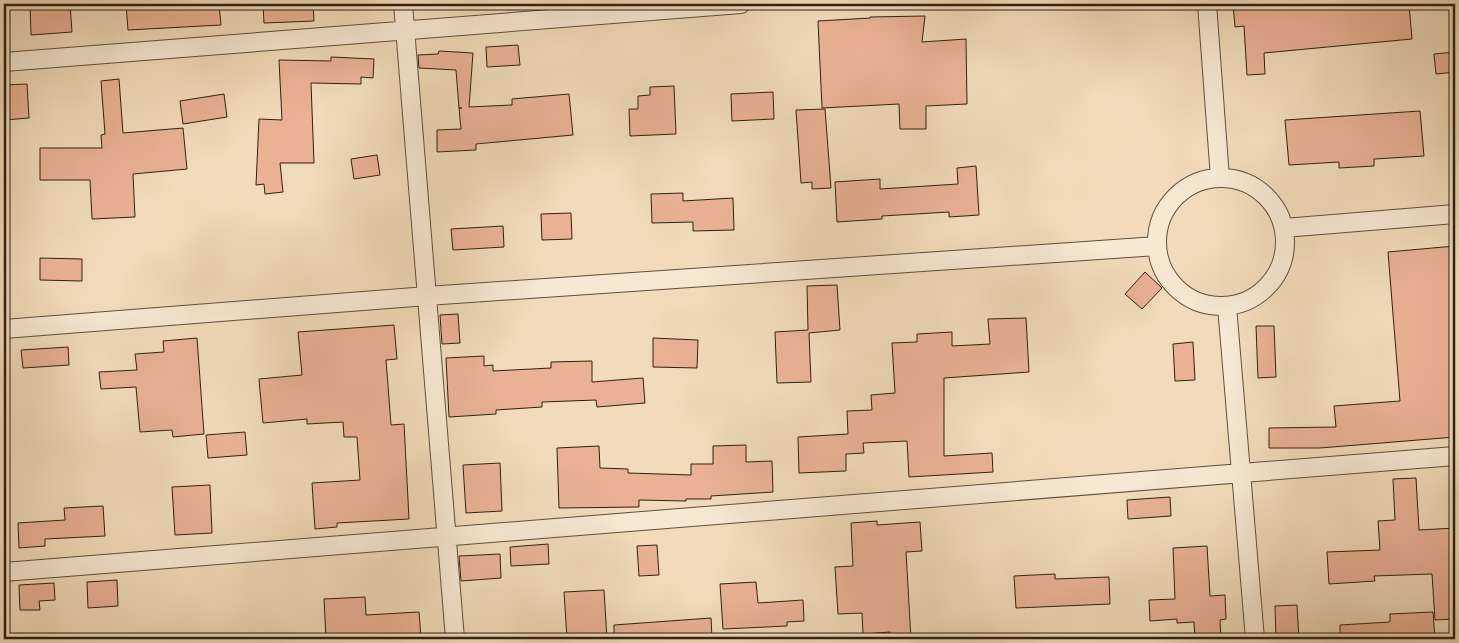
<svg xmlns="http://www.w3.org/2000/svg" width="1459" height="643" font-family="'IM FELL English',serif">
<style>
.building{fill:#eab196;stroke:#2e2112}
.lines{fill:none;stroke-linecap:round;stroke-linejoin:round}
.street-casing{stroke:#5f503c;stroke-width:20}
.street{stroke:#f6e8d2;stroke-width:18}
</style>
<rect width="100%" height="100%" fill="#f1dbba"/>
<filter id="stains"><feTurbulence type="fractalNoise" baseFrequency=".004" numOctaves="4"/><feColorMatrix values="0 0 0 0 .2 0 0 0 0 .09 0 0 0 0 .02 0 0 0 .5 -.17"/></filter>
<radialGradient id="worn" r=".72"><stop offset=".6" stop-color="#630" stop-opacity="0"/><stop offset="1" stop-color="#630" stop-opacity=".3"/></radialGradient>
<path class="building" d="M 30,4 L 70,4 L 72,32 L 31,35 Z
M 126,4 L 219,4 L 221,25 L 128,30 Z
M 313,4 L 314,21 L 264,23 L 263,5 Z
M 1233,4 L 1256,4 L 1256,8 L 1301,4 L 1409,4 L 1412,39 L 1264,53 L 1265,74 L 1247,75 L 1244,26 L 1235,27 Z
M 925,16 L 922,42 L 966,39 L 967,104 L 926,106 L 926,129 L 900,129 L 899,104 L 822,108 L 818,21 L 870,18 L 870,17 Z
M 518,45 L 520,65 L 487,67 L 486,47 Z
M 439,51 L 473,53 L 469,107 L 512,105 L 512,99 L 569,94 L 573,135 L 476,144 L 476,150 L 437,152 L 437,130 L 461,129 L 459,108 L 462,108 L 459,108 L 456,70 L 419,68 L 418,55 L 438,54 Z
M 1455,52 L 1455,72 L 1436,74 L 1434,54 Z
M 331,57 L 374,59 L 373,78 L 361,77 L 361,84 L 311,83 L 314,163 L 280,163 L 283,192 L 265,194 L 264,184 L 256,185 L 259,119 L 282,120 L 279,60 L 331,61 Z
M 119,79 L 123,133 L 183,128 L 187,169 L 133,174 L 135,217 L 92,219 L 90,180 L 40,180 L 40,148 L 102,148 L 101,135 L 105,134 L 101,81 Z
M 27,84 L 29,118 L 4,120 L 4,85 Z
M 674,86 L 676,134 L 630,136 L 629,109 L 638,109 L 638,96 L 650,95 L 650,87 Z
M 773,92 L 774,119 L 732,121 L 731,94 Z
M 224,94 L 227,117 L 183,124 L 180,101 Z
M 825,109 L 831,188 L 812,189 L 812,182 L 801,183 L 796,110 Z
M 1420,111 L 1424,156 L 1374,159 L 1374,166 L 1339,168 L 1339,162 L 1289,165 L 1285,120 Z
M 377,155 L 380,175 L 354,179 L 351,159 Z
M 976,166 L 979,215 L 949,217 L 949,212 L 882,216 L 882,219 L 837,222 L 835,182 L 880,179 L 880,189 L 958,184 L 957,168 Z
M 683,193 L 683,201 L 733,198 L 734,230 L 693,231 L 693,222 L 652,223 L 651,194 Z
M 571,213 L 572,239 L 542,240 L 541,214 Z
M 503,226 L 504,247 L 453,250 L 451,229 Z
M 1455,246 L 1455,437 L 1320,448 L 1269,448 L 1269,428 L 1336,427 L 1334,406 L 1400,401 L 1388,252 Z
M 40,258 L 82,259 L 82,281 L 40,280 Z
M 1145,272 L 1162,288 L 1142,309 L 1125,294 Z
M 837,285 L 840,330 L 809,333 L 811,382 L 777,383 L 775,332 L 808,330 L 807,286 Z
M 458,314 L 460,343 L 442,344 L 440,315 Z
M 1026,318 L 1029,372 L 944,378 L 944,456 L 992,453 L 993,472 L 909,477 L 907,441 L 863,443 L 864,453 L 846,454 L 846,471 L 799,473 L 798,437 L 848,434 L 847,411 L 872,410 L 871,395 L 895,393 L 892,343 L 917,342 L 917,334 L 952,332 L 952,346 L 990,344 L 988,319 Z
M 394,325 L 397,359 L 386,360 L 391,425 L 404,424 L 409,519 L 337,523 L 337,527 L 315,529 L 312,483 L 360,480 L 357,437 L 344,437 L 343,422 L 307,424 L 307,419 L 263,423 L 259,379 L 302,375 L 298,332 Z
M 1256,326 L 1274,326 L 1276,377 L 1258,378 Z
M 197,338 L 204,434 L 173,437 L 172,430 L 140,432 L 136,387 L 101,389 L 99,372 L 137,370 L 135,354 L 164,352 L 163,341 Z
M 653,338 L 698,340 L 697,368 L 653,367 Z
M 1193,342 L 1195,380 L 1175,381 L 1173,344 Z
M 68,347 L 69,365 L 23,368 L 21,350 Z
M 484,356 L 484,366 L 493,365 L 493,371 L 551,368 L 551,362 L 592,361 L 592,382 L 643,378 L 645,403 L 597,407 L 596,400 L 542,402 L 542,407 L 496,410 L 496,414 L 449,417 L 446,358 Z
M 245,432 L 247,455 L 208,458 L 206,435 Z
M 746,445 L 746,462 L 772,461 L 773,492 L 711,496 L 711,499 L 686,499 L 686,501 L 639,500 L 639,507 L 559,508 L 557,448 L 599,446 L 600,468 L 628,469 L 628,473 L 691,475 L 691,464 L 713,464 L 713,446 Z
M 500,463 L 502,511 L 466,513 L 463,465 Z
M 1416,478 L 1419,530 L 1455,528 L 1455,619 L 1435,620 L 1432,574 L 1374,576 L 1375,581 L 1329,584 L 1327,552 L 1380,550 L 1378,521 L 1395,520 L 1393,479 Z
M 210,485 L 212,533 L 175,535 L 172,487 Z
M 1170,497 L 1171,516 L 1128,519 L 1127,500 Z
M 103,506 L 105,536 L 45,539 L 45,546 L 19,548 L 18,523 L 65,520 L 64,508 Z
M 877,521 L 877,525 L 920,522 L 922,551 L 906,552 L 911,639 L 890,639 L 890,632 L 863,634 L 862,613 L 838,614 L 835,567 L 853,566 L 851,523 Z
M 548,544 L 549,564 L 511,566 L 510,547 Z
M 657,545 L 659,575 L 639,576 L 637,546 Z
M 1207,546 L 1210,596 L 1225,595 L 1226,619 L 1220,620 L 1221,639 L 1195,639 L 1194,622 L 1177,623 L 1177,619 L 1150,621 L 1149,600 L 1175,599 L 1173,548 Z
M 500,554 L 501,578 L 461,581 L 459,556 Z
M 1055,574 L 1055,579 L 1109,577 L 1110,604 L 1016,608 L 1014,576 Z
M 117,580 L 118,606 L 88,608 L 87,582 Z
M 756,582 L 758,603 L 803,600 L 804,621 L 787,622 L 787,626 L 723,629 L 720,584 Z
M 54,583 L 55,600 L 39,601 L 40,610 L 20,610 L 19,585 Z
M 604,590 L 607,639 L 567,639 L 564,592 Z
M 365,597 L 366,615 L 419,612 L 421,639 L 326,639 L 324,599 Z
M 1297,605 L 1299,639 L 1276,639 L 1275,606 Z
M 1433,612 L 1435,639 L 1340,639 L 1340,625 L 1390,622 L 1390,614 Z
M 711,618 L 712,638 L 614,639 L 614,625 Z"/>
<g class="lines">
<defs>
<path id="street" d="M 403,4 L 455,639
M 1207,4 L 1220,178
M 4,62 L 741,4
M1157 242a64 64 0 1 1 128 0a64 64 0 1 1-128 0Z
M 1284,228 L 1455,214
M 1227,306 L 1255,639
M 4,329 L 427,296 L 1157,246
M 4,572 L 1455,456"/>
</defs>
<use href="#street" class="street-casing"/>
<use href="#street" class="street"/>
</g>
<rect width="1459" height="643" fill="none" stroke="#f1dbba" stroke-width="20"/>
<rect x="5" y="5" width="1449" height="633" fill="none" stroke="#2e2112" stroke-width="2.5"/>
<rect x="10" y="10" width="1439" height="623" fill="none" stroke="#2e2112"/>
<rect width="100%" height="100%" filter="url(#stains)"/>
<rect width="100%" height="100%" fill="url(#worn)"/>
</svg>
